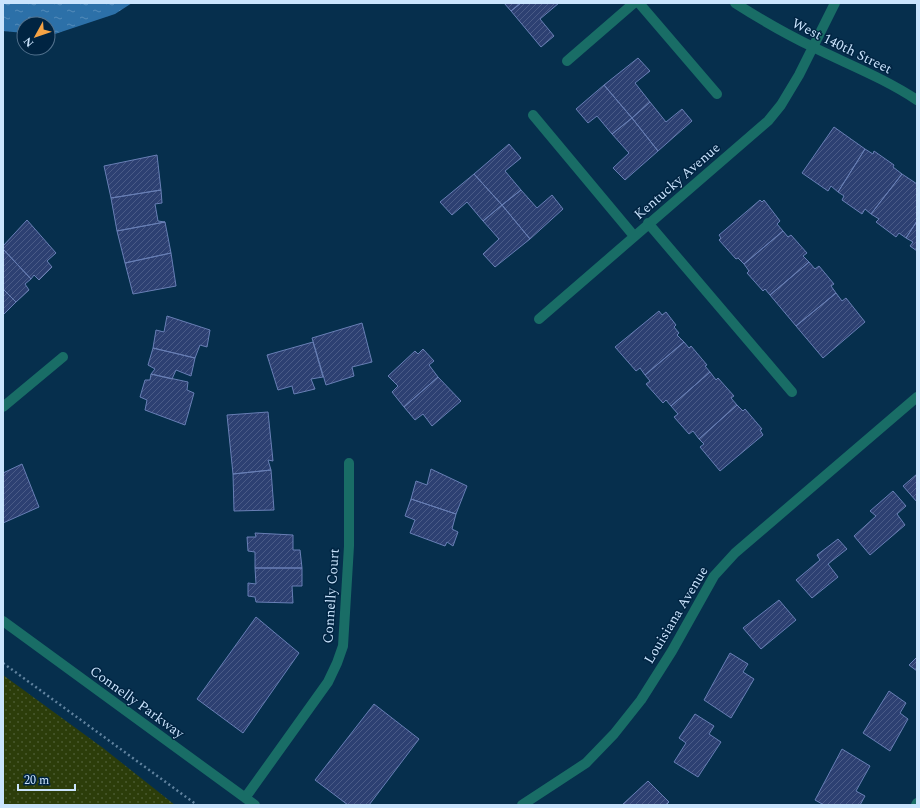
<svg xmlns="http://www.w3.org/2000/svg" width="920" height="808" font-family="Spectral,serif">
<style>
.green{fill:url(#green-dots)}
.water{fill:url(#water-ripples)}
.building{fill:url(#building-hatch);stroke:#687fb5}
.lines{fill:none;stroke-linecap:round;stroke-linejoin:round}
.path{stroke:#61839f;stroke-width:2.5;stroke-dasharray:2 3;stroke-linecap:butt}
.minor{stroke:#196d66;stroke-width:10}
.labels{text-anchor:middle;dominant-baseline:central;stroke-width:3;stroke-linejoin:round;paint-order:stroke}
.street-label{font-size:14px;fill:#cae4fd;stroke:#002442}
</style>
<defs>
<pattern id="green-dots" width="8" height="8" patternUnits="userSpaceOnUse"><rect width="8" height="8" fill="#2c3d0a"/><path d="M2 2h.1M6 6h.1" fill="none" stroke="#49592f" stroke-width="1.8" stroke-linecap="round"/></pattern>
<pattern id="water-ripples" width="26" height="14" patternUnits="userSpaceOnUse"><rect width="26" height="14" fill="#2c70a8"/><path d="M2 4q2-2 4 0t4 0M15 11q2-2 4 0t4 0" fill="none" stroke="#538bb9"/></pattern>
<pattern id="building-hatch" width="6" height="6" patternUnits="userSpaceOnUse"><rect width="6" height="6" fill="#2d4072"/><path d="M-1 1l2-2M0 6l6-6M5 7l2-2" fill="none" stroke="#4a5b87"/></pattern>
</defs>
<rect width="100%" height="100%" fill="#062f4d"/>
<path class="green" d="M 3,675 L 103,748 L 175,805 L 3,805 Z"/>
<path class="water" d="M 3,3 L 132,3 L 115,14 L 49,36 L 48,24 L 24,24 L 24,33 L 3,31 Z"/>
<path class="building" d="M 504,3 L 521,3 L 511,11 Z
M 521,3 L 559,3 L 540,19 L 554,36 L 541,47 L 511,11 Z
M 638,58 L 650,71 L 635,83 L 650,102 L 632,118 L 604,85 Z
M 604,85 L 632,118 L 612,134 L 597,116 L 588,123 L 576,109 Z
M 650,102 L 666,122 L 682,109 L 692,121 L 658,151 L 632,118 Z
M 632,118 L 658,151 L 625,180 L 613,168 L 629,153 L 612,134 Z
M 834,127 L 865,149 L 838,192 L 831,186 L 828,191 L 802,173 Z
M 509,144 L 521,158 L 505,171 L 521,190 L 502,205 L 474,174 Z
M 865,149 L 873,154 L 874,151 L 894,165 L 893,167 L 902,174 L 871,214 L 865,209 L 862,214 L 842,200 L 844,196 L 838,192 Z
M 157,155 L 161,190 L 111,198 L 104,166 Z
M 474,174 L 502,205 L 483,221 L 467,202 L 452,215 L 440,202 Z
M 902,174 L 917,184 L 917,221 L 906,238 L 899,233 L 896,237 L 876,222 L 879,219 L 871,214 Z
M 161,190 L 162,203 L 155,204 L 158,221 L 165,222 L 117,231 L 111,198 Z
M 521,190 L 537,208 L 552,195 L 563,209 L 530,239 L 502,205 Z
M 760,200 L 762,202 L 764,200 L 780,221 L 777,224 L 783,231 L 744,264 L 738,258 L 736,259 L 719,240 L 721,238 L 719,235 Z
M 502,205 L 530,239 L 495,267 L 483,254 L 499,239 L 483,221 Z
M 27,220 L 56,253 L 47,261 L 52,267 L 39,280 L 34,275 L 31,279 L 3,249 L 3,246 Z
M 917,221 L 917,251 L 910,246 L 913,242 L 906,238 Z
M 165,222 L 171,253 L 125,263 L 117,231 Z
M 783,231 L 788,237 L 791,235 L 807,253 L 803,256 L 809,262 L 770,295 L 765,289 L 763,291 L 747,273 L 749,271 L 744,264 Z
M 3,249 L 31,279 L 25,284 L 29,290 L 16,302 L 3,289 Z
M 171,253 L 176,286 L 133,294 L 125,263 Z
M 809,262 L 815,269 L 819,266 L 834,284 L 831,286 L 836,293 L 796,326 L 770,295 Z
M 3,289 L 16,302 L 3,315 Z
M 836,293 L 842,301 L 846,298 L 865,322 L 823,358 L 796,326 Z
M 659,311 L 662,315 L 666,312 L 676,325 L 674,327 L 679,333 L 677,335 L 684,342 L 645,375 L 640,368 L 636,371 L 615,347 Z
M 167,316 L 210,330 L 207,347 L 200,345 L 195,358 L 153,348 L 156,330 L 164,332 Z
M 362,323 L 372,362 L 352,367 L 354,376 L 326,385 L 312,338 Z
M 313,342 L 323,377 L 311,379 L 315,389 L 294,394 L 292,386 L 278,390 L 267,355 Z
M 684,342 L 689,348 L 691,346 L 707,365 L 705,366 L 710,372 L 671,406 L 666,400 L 663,403 L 646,384 L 650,381 L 645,375 Z
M 153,348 L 195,358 L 191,376 L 176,370 L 172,379 L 151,374 L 155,369 L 148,365 Z
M 423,349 L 434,361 L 429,365 L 438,377 L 404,407 L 392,392 L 398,386 L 388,376 L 415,351 L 418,354 Z
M 710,372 L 716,380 L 718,378 L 734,396 L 731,398 L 737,405 L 699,439 L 693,431 L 689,434 L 674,417 L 678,414 L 671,406 Z
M 151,374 L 188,382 L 187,390 L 194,393 L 185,425 L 145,410 L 147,400 L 140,397 L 145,380 L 150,380 Z
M 438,377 L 461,401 L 432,426 L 423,414 L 415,420 L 404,407 Z
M 737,405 L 743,411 L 745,409 L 762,429 L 760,430 L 763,435 L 720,471 L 700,447 L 704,444 L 699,439 Z
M 268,412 L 273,461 L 268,460 L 271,470 L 233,474 L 227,415 Z
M 22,464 L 39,507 L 3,523 L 3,473 Z
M 431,469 L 467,486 L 456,514 L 411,499 L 416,481 L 427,485 Z
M 271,470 L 274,510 L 234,511 L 233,474 Z
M 917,474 L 917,502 L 903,486 Z
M 893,491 L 906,506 L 897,514 L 905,525 L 870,555 L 854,536 L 876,516 L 870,511 Z
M 411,499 L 456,514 L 452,529 L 458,532 L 453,546 L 447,542 L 445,546 L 410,533 L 415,520 L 405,516 Z
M 255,533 L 293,535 L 293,550 L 300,550 L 302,568 L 255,568 L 255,552 L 248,551 L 247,537 L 256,537 Z
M 838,539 L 847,549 L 828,564 L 838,577 L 812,598 L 796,580 L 820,560 L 817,555 Z
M 255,568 L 302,568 L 302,586 L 292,586 L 293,603 L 256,602 L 255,597 L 248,596 L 248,583 L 256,584 Z
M 779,600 L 796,620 L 761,649 L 743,628 Z
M 256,617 L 299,653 L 243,733 L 197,699 Z
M 730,653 L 748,664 L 743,672 L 754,679 L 731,718 L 704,700 Z
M 917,657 L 917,671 L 909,665 Z
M 889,691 L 906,703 L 900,713 L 908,719 L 890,751 L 863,733 Z
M 374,704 L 419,739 L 369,805 L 348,805 L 315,780 Z
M 695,714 L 714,726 L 709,734 L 721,742 L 698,777 L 674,762 L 686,743 L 679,738 Z
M 842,749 L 870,766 L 856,791 L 865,796 L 860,805 L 824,805 L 815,800 Z
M 648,781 L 669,802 L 666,805 L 622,805 Z"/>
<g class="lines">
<path class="path" d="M 3,663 L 197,805"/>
<path class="minor" d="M 639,3 L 717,94
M 735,3 C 760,19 786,34 813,47 C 847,64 884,78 917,100
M 567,61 L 634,3
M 533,115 L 634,236
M 648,223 L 792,392
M 539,319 L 768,121 L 781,105 L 799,75 L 835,3
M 3,407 L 63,357
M 3,621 L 255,805
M 245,798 L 328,682 L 337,663 L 343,646 L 349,546 L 349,463
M 522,805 L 586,763 L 614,734 L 641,700 L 672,651 L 714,576 L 735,553 L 917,397
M 916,805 L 917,803"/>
</g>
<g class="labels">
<g class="street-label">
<text transform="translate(842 46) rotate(26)">West 140th Street</text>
<text transform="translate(677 181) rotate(-41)">Kentucky Avenue</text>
<text transform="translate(331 596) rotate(-86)">Connelly Court</text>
<text transform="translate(676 615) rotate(-59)">Louisiana Avenue</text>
<text transform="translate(137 702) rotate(36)">Connelly Parkway</text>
</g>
</g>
<rect width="920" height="808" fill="none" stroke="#cae4fd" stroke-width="8"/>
<g transform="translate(36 36) rotate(230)"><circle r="19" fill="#002442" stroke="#51718d"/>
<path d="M0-3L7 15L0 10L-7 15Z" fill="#f5a345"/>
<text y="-6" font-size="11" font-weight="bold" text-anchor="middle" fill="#cae4fd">N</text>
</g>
<path d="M18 784v6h57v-6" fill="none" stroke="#cae4fd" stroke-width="2"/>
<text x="24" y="784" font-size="12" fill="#cae4fd" stroke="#002442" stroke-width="3" paint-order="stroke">20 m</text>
</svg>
